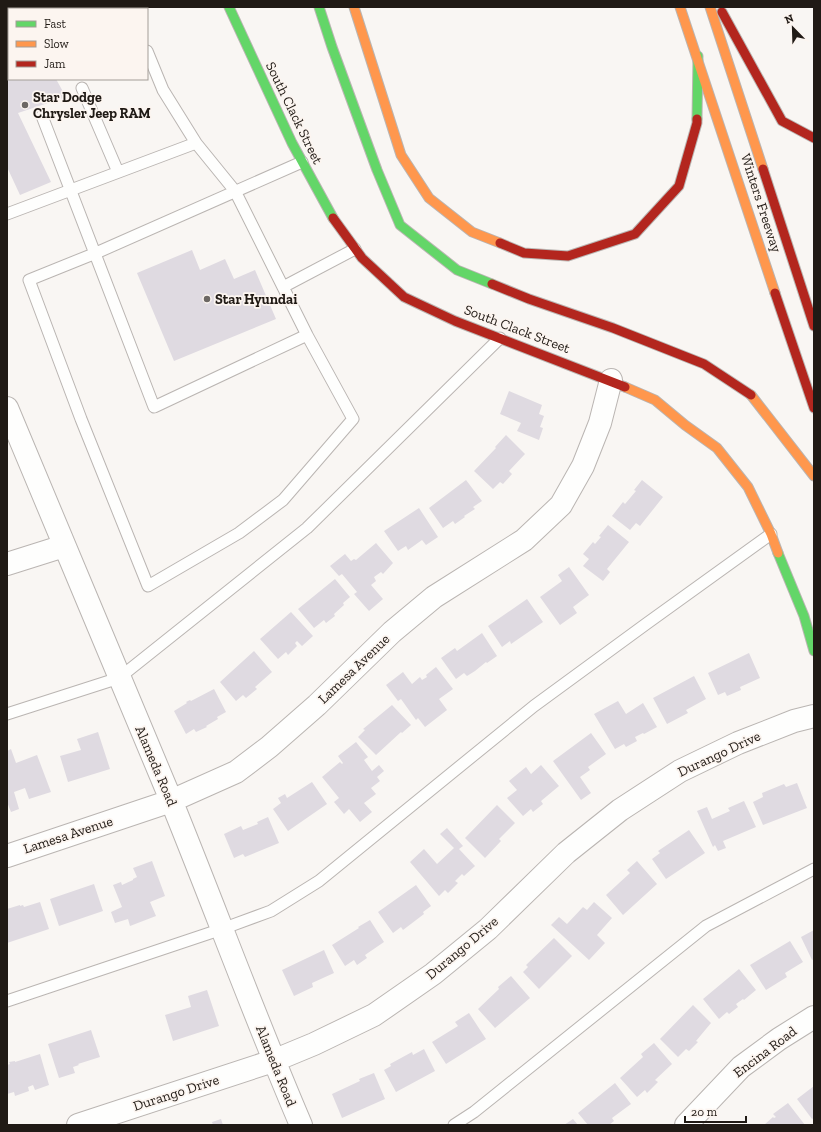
<svg xmlns="http://www.w3.org/2000/svg" width="821" height="1132" font-family="'Zilla Slab',serif">
<style>
.building{fill:#dfdae1}
.lines{fill:none;stroke-linecap:round;stroke-linejoin:round}
.lane-casing{stroke:#bab5b2;stroke-width:13}
.street-casing{stroke:#bab5b2;stroke-width:24}
.fast-casing{stroke:#bab5b2;stroke-width:11}
.slow-casing{stroke:#bab5b2;stroke-width:11}
.jam-casing{stroke:#bab5b2;stroke-width:11}
.lane{stroke:#fefefd;stroke-width:11}
.street{stroke:#fefefd;stroke-width:22}
.fast{stroke:#63d668;stroke-width:9}
.slow{stroke:#ff974d;stroke-width:9}
.jam{stroke:#b3261e;stroke-width:9}
.poi-dot{fill:#6c6763;stroke:#fcf5f0;stroke-width:1.5}
.labels{text-anchor:middle;dominant-baseline:central;stroke-width:3.5;stroke-linejoin:round;paint-order:stroke}
.poi-label{font-size:14px;font-weight:bold;fill:#201a15;stroke:#fcf5f0;text-anchor:start}
.street-label{font-size:14px;fill:#201a15;stroke:#fcf5f0}
</style>
<rect width="100%" height="100%" fill="#f9f6f3"/>
<path class="building" d="M 7,7 L 79,7 L 80,9 L 9,9 L 9,79 L 56,79 L 66,97 L 18,113 L 51,182 L 20,195 L 7,167 Z
M 192,250 L 200,270 L 225,259 L 234,279 L 255,270 L 276,319 L 174,361 L 137,273 Z
M 509,391 L 542,405 L 539,414 L 544,416 L 540,427 L 543,428 L 539,440 L 517,431 L 521,423 L 500,414 Z
M 506,435 L 525,454 L 509,471 L 512,474 L 503,484 L 500,482 L 493,489 L 474,471 L 496,448 L 495,447 Z
M 466,480 L 482,501 L 473,507 L 475,509 L 464,516 L 465,517 L 455,524 L 453,521 L 443,528 L 429,508 Z
M 642,480 L 663,497 L 640,526 L 636,523 L 630,530 L 612,516 L 623,502 L 625,504 L 636,491 L 634,490 Z
M 419,508 L 438,537 L 426,545 L 422,540 L 408,550 L 406,546 L 398,551 L 384,531 Z
M 608,525 L 629,542 L 607,569 L 610,572 L 603,581 L 583,566 L 589,559 L 583,554 L 593,542 L 595,544 L 601,537 L 599,536 Z
M 376,543 L 393,563 L 383,574 L 381,572 L 374,577 L 376,581 L 371,585 L 383,599 L 369,611 L 354,594 L 357,592 L 342,574 L 339,576 L 330,566 L 345,554 L 351,561 L 354,559 L 356,560 Z
M 569,567 L 589,595 L 573,607 L 577,613 L 560,625 L 540,597 L 562,581 L 558,575 Z
M 335,579 L 350,597 L 343,603 L 344,605 L 334,614 L 335,616 L 326,623 L 324,620 L 314,628 L 298,609 Z
M 527,599 L 543,622 L 511,644 L 510,641 L 502,647 L 488,626 Z
M 291,612 L 313,636 L 302,646 L 297,641 L 295,643 L 297,646 L 288,655 L 286,652 L 278,659 L 260,639 Z
M 482,633 L 497,656 L 487,663 L 486,662 L 475,671 L 467,676 L 464,673 L 456,679 L 441,658 L 455,648 L 457,651 Z
M 254,651 L 272,672 L 255,687 L 257,689 L 246,698 L 243,695 L 236,701 L 220,682 Z
M 749,653 L 760,678 L 740,687 L 741,690 L 727,696 L 725,692 L 718,695 L 708,673 Z
M 436,667 L 453,689 L 439,699 L 447,710 L 425,727 L 418,718 L 416,720 L 401,699 L 398,701 L 386,685 L 403,672 L 412,684 L 420,677 L 422,680 L 427,677 L 426,675 Z
M 694,676 L 706,699 L 686,710 L 688,713 L 667,724 L 653,698 Z
M 214,689 L 226,712 L 217,717 L 218,719 L 206,726 L 207,727 L 196,732 L 194,729 L 186,734 L 174,711 L 187,703 L 186,702 L 190,700 L 191,701 Z
M 618,701 L 626,714 L 643,703 L 657,727 L 644,734 L 643,733 L 635,737 L 637,741 L 626,747 L 624,744 L 615,749 L 594,714 Z
M 392,705 L 411,725 L 402,733 L 401,732 L 376,755 L 358,737 L 365,730 L 363,729 Z
M 98,732 L 110,769 L 68,782 L 60,756 L 81,750 L 77,739 Z
M 591,733 L 606,754 L 588,767 L 590,770 L 580,777 L 591,793 L 581,800 L 553,761 Z
M 356,742 L 368,757 L 364,760 L 372,771 L 379,765 L 384,771 L 377,777 L 380,781 L 371,788 L 376,794 L 364,803 L 372,812 L 360,822 L 349,809 L 344,814 L 334,802 L 339,798 L 322,777 L 340,762 L 342,764 L 343,763 L 338,756 Z
M 11,749 L 16,763 L 37,755 L 51,792 L 29,799 L 25,788 L 14,792 L 19,809 L 11,812 L 7,802 L 7,751 Z
M 541,765 L 559,786 L 541,801 L 543,804 L 533,812 L 531,809 L 523,816 L 507,798 L 517,790 L 509,781 L 526,767 L 531,774 Z
M 312,782 L 327,804 L 288,831 L 273,809 L 281,803 L 278,798 L 285,794 L 287,798 Z
M 797,783 L 807,808 L 763,825 L 753,802 L 763,797 L 762,793 L 784,784 L 786,787 Z
M 744,801 L 756,827 L 723,841 L 726,848 L 718,851 L 715,845 L 713,847 L 697,811 L 707,807 L 712,819 L 730,811 L 728,808 Z
M 497,805 L 515,823 L 499,839 L 501,841 L 485,858 L 465,838 Z
M 268,817 L 279,843 L 245,857 L 243,854 L 234,858 L 224,834 L 241,826 L 243,830 L 258,824 L 257,822 Z
M 447,828 L 463,846 L 459,849 L 475,866 L 464,876 L 462,874 L 455,881 L 458,883 L 448,893 L 445,890 L 439,896 L 410,862 L 424,849 L 437,864 L 454,848 L 440,834 Z
M 689,830 L 705,853 L 666,879 L 652,859 L 660,853 L 658,851 Z
M 152,861 L 165,896 L 150,902 L 156,916 L 130,926 L 128,919 L 115,923 L 111,912 L 122,907 L 113,885 L 121,882 L 122,885 L 133,880 L 133,879 L 137,877 L 133,868 Z
M 637,861 L 657,884 L 623,915 L 606,895 L 630,873 L 627,870 Z
M 94,884 L 103,911 L 59,926 L 50,899 Z
M 416,885 L 431,906 L 423,912 L 424,914 L 403,930 L 401,927 L 393,933 L 378,912 Z
M 40,902 L 49,929 L 7,943 L 7,909 L 20,905 L 20,906 L 23,905 L 24,907 Z
M 594,902 L 612,918 L 597,935 L 605,943 L 589,960 L 551,925 L 559,917 L 567,924 L 583,907 L 587,910 Z
M 370,920 L 384,942 L 365,955 L 367,958 L 357,965 L 354,960 L 345,966 L 332,945 L 359,928 L 358,927 Z
M 814,930 L 814,959 L 812,960 L 801,937 Z
M 554,938 L 572,956 L 539,989 L 523,972 L 528,967 L 526,965 Z
M 790,941 L 803,962 L 785,973 L 787,977 L 766,990 L 750,965 Z
M 324,950 L 334,973 L 312,983 L 313,987 L 294,996 L 282,970 Z
M 739,969 L 756,990 L 744,1000 L 743,999 L 736,1004 L 738,1007 L 729,1014 L 727,1012 L 719,1019 L 703,999 Z
M 511,976 L 530,998 L 495,1028 L 478,1009 L 499,989 L 498,987 Z
M 207,990 L 219,1026 L 173,1041 L 165,1015 L 191,1007 L 188,996 Z
M 693,1005 L 711,1023 L 696,1041 L 698,1042 L 689,1051 L 686,1049 L 678,1057 L 660,1039 Z
M 469,1013 L 486,1039 L 446,1064 L 432,1042 L 458,1026 L 455,1022 Z
M 91,1030 L 100,1057 L 78,1064 L 79,1065 L 73,1067 L 75,1073 L 59,1078 L 48,1044 Z
M 654,1043 L 672,1064 L 655,1080 L 658,1082 L 647,1093 L 645,1090 L 637,1097 L 620,1078 L 643,1057 L 641,1054 Z
M 424,1049 L 435,1071 L 396,1092 L 384,1070 L 391,1066 L 390,1064 L 412,1052 L 413,1055 Z
M 40,1054 L 49,1085 L 35,1090 L 33,1085 L 28,1087 L 29,1091 L 15,1096 L 14,1092 L 7,1094 L 7,1065 L 10,1064 L 9,1062 L 15,1061 L 15,1062 Z
M 374,1073 L 385,1099 L 342,1118 L 332,1094 L 360,1081 L 359,1079 Z
M 615,1083 L 631,1104 L 612,1118 L 614,1121 L 609,1125 L 588,1125 L 578,1113 Z
M 814,1086 L 814,1118 L 812,1119 L 797,1099 Z
M 788,1103 L 805,1125 L 764,1125 L 773,1117 L 774,1118 L 776,1117 L 773,1114 Z
M 221,1119 L 223,1125 L 213,1125 L 212,1122 Z
M 573,1119 L 578,1125 L 564,1125 Z"/>
<g class="lines">
<defs>
<path id="lane" d="M 129,7 L 129,9
M 147,51 L 163,90 L 196,143
M 82,88 L 118,172
M 42,116 L 154,407 L 307,335 L 283,287
M 302,162 L 96,253 L 29,280 L 81,419 L 148,586 L 239,533 L 283,500 L 353,419 L 307,335
M 7,214 L 196,143 L 235,191 L 283,287 L 355,249
M 7,714 L 119,678 L 307,528 L 500,338
M 7,1001 L 222,929 L 271,911 L 319,881 L 534,706 L 646,624 L 771,534
M 454,1125 L 474,1112 L 706,926 L 814,869"/>
<path id="street" d="M 7,408 C 61,539 117,669 171,800 C 215,908 255,1018 301,1125
M 7,564 L 64,546
M 7,856 L 171,801 L 236,772 L 269,747 L 317,705 L 392,632 L 434,597 L 524,540 L 561,505 L 583,466 L 600,423 L 611,380
M 78,1125 L 273,1061 L 314,1044 L 374,1015 L 433,974 L 488,929 L 566,853 L 620,810 L 680,771 L 738,743 L 794,721 L 814,716
M 686,1125 L 741,1067 L 779,1039 L 814,1017"/>
<path id="fast" d="M 229,7 L 292,143 L 333,218
M 319,7 L 332,47 L 377,170 L 400,225 L 457,270 L 492,284
M 697,119 L 698,56
M 778,553 L 804,616 L 814,651"/>
<path id="slow" d="M 354,7 L 401,155 L 429,198 L 472,232 L 500,243
M 680,7 L 775,293
M 710,7 L 763,169
M 625,387 L 655,400 L 685,425 L 717,448 L 748,487 L 771,534 L 778,553
M 751,395 L 814,476"/>
<path id="jam" d="M 722,12 L 782,121 L 814,138
M 763,169 L 814,326
M 333,218 L 362,258 L 404,297 L 455,321 L 625,387
M 500,243 L 524,253 L 568,256 L 635,234 L 679,186 L 697,123 L 697,119
M 492,284 L 529,299 L 613,328 L 704,364 L 751,395
M 775,293 L 814,408"/>
</defs>
<use href="#lane" class="lane-casing"/>
<use href="#street" class="street-casing"/>
<use href="#fast" class="fast-casing"/>
<use href="#slow" class="slow-casing"/>
<use href="#jam" class="jam-casing"/>
<use href="#lane" class="lane"/>
<use href="#street" class="street"/>
<use href="#fast" class="fast"/>
<use href="#slow" class="slow"/>
<use href="#jam" class="jam"/>
</g>
<g class="poi-dot">
<circle cx="25" cy="105" r="4"/>
<circle cx="207" cy="299" r="4"/>
</g>
<g class="labels">
<g class="poi-label">
<text x="33" y="97">Star Dodge<tspan x="33" dy="16">Chrysler Jeep RAM</tspan></text>
<text x="215" y="299">Star Hyundai</text>
</g>
<g class="street-label">
<text transform="translate(294 113) rotate(64)">South Clack Street</text>
<text transform="translate(761 203) rotate(72)">Winters Freeway</text>
<text transform="translate(517 329) rotate(21)">South Clack Street</text>
<text transform="translate(354 669) rotate(-44)">Lamesa Avenue</text>
<text transform="translate(719 754) rotate(-25)">Durango Drive</text>
<text transform="translate(156 766) rotate(67)">Alameda Road</text>
<text transform="translate(68 835) rotate(-18)">Lamesa Avenue</text>
<text transform="translate(462 948) rotate(-40)">Durango Drive</text>
<text transform="translate(765 1052) rotate(-37)">Encina Road</text>
<text transform="translate(276 1066) rotate(68)">Alameda Road</text>
<text transform="translate(176 1093) rotate(-18)">Durango Drive</text>
</g>
</g>
<rect width="821" height="1132" fill="none" stroke="#201a15" stroke-width="16"/>
<rect x="8" y="8" width="140" height="72" fill="#fcf5f0" stroke="#a49d98"/>
<rect x="16" y="21" width="20" height="6" fill="#63d668" stroke="#a49d98"/>
<text x="44" y="28" font-size="12" fill="#201a15">Fast</text>
<rect x="16" y="41" width="20" height="6" fill="#ff974d" stroke="#a49d98"/>
<text x="44" y="48" font-size="12" fill="#201a15">Slow</text>
<rect x="16" y="61" width="20" height="6" fill="#b3261e" stroke="#a49d98"/>
<text x="44" y="68" font-size="12" fill="#201a15">Jam</text>
<g transform="translate(793 28) rotate(337)" stroke="#fcf5f0" stroke-width="3" paint-order="stroke">
<path d="M0-3L7 15L0 10L-7 15Z" fill="#201a15"/>
<text y="-6" font-size="11" font-weight="bold" text-anchor="middle" fill="#201a15">N</text>
</g>
<path d="M685 1116v6h61v-6" fill="none" stroke="#201a15" stroke-width="2"/>
<text x="691" y="1116" font-size="12" fill="#201a15" stroke="#fcf5f0" stroke-width="3" paint-order="stroke">20 m</text>
</svg>
